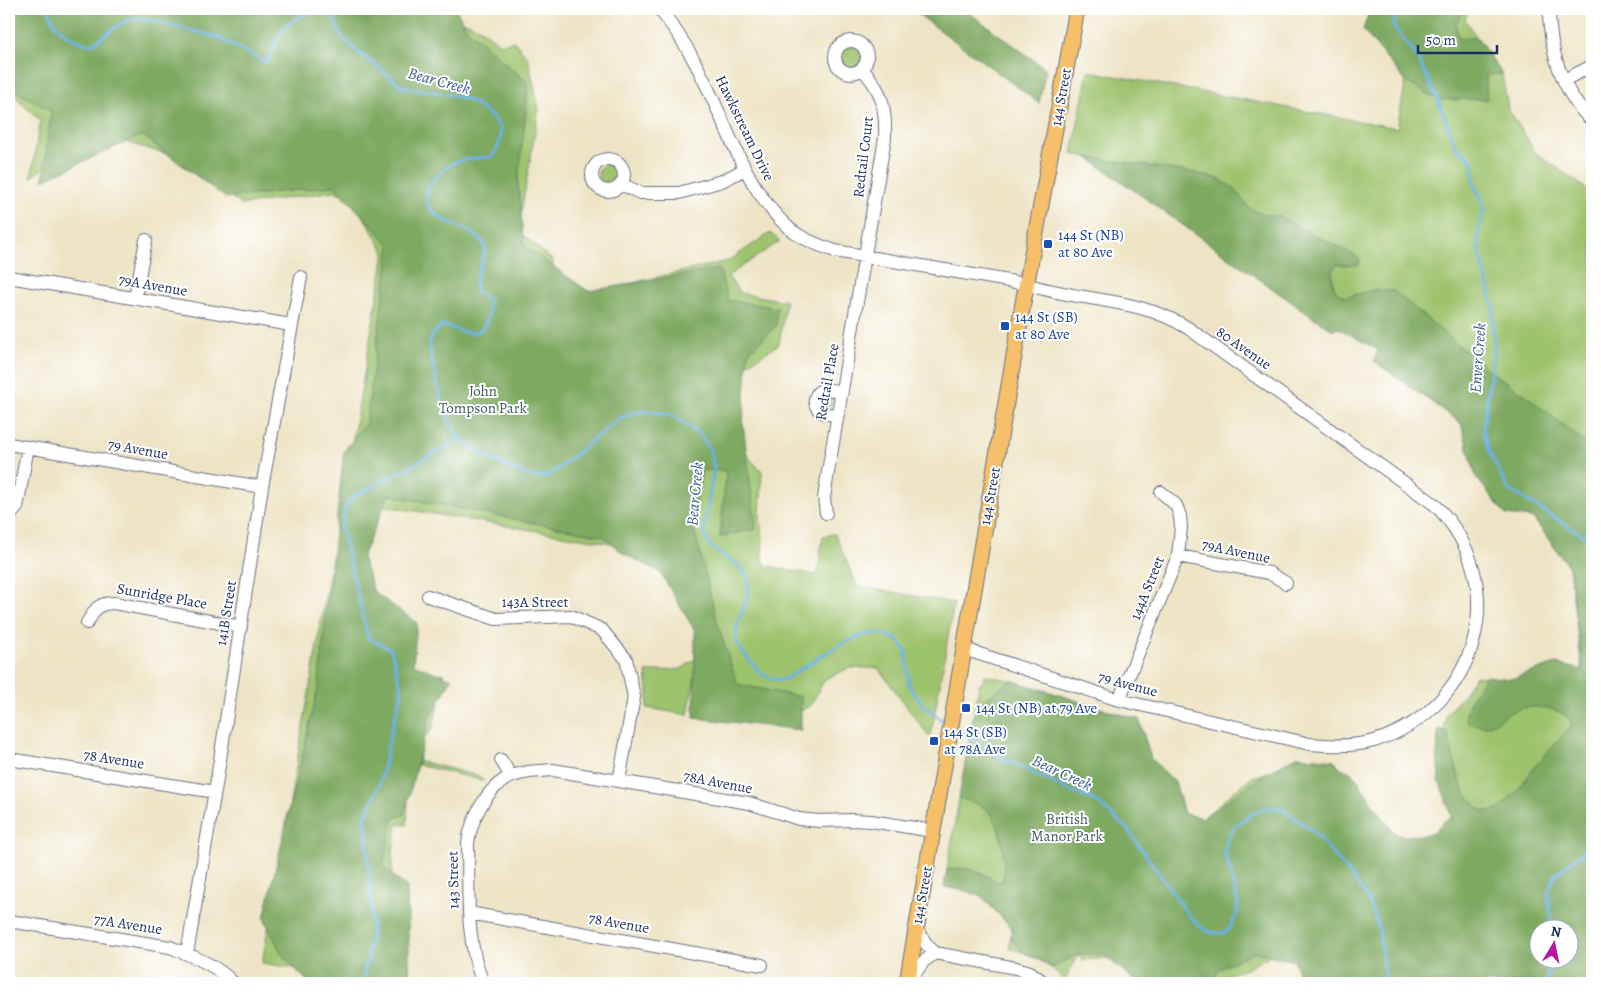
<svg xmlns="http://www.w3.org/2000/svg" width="1601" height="992" font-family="Alegreya,serif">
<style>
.green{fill:#9ec36d;stroke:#5c7966;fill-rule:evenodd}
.forest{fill:#7ea960;stroke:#4c6c5f;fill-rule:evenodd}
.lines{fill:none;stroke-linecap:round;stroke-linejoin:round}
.stream{stroke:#6bb3e3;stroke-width:3}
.minor-casing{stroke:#656e82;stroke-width:14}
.major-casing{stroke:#656e82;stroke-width:17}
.minor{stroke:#fff;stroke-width:12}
.major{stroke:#f6c06b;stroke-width:15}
.transit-dot{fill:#1a4fb4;stroke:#fff;stroke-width:2}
.labels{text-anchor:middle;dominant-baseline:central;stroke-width:4;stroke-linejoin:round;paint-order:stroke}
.street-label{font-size:15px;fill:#1b2f5e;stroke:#fff}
.transit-label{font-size:15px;fill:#164399;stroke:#fff;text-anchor:start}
.park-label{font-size:15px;fill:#425b62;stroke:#fff}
.water-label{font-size:16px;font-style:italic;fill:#375d8d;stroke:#fff}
</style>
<rect width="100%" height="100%" fill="#fff"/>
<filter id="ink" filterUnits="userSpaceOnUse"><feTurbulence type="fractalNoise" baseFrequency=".02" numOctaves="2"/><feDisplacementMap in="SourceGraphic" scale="10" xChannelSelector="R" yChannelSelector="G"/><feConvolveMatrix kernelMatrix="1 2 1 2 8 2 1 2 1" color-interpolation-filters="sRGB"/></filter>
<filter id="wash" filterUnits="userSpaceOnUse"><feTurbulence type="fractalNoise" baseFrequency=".0096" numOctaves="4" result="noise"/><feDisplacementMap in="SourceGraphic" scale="20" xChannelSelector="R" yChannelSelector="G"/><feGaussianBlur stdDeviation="1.12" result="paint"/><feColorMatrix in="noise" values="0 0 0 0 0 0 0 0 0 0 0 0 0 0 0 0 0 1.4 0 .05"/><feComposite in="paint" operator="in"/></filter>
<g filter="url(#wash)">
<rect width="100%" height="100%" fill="#eee4c5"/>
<path class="green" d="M 9,9 L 440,9 L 484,31 L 500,44 L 514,41 L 528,58 L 539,109 L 518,231 L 552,260 L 560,306 L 587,304 L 627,284 L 728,261 L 770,233 L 780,241 L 728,276 L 740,293 L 786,301 L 779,344 L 746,365 L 740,441 L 751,460 L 762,471 L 760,519 L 763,537 L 762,558 L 766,566 L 817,575 L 823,536 L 835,534 L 857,586 L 954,603 L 931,735 L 928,735 L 878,668 L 849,668 L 825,679 L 811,705 L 799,712 L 772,715 L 697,664 L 688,715 L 647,708 L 648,690 L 646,672 L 681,669 L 698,657 L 702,636 L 659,551 L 367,503 L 356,563 L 409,668 L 444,674 L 441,695 L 432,729 L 424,739 L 412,759 L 479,776 L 484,781 L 410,763 L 407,825 L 397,824 L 392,858 L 392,904 L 317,972 L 262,963 L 385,253 L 354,201 L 335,191 L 241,205 L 188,160 L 122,141 L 59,155 L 31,178 L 40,121 L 16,97 L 9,95 Z
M 1419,9 L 1469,9 L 1465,20 L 1502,74 L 1508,108 L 1535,152 L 1592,193 L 1592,983 L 1326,983 L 1309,961 L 1272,954 L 1247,969 L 1222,976 L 1221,983 L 1138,983 L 1108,958 L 1084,960 L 1078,955 L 1065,980 C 1048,964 1032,954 1009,948 L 1012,928 L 981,896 L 963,890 L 944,887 L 979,684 L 982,684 L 984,675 C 1037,684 1086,706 1139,719 L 1151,759 L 1175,782 L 1184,814 L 1203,818 L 1250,778 L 1266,773 L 1297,756 L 1334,760 L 1419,899 L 1484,861 L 1439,780 L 1446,715 L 1464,694 L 1475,676 L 1511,679 L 1556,664 L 1582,670 L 1569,567 L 1533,518 L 1506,515 L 1476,477 L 1461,423 L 1374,361 L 1508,383 L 1488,370 L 1314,318 L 1087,157 L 1072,154 L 1088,71 L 1397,128 ZM 1538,930 L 1568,930 L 1568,960 L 1538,960 Z
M840 57a11 11 0 1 1 22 0a11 11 0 1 1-22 0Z
M598 174a10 10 0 1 1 20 0a10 10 0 1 1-20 0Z
M820 401a6 6 0 1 1 12 0a6 6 0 1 1-12 0Z"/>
<path class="forest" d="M 11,9 L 456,9 L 467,29 L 529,84 L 518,182 L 524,246 L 588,291 L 719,269 L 728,300 L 777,308 L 776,326 L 748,353 L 743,424 L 756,529 L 720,537 L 726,471 L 702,470 L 693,524 L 717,622 L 737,684 L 801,697 L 801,730 L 694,718 L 695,631 L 659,571 L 624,554 L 603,536 L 389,495 L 362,557 L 374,592 L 417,623 L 413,664 L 452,679 L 429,719 L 404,815 L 393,819 L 383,868 L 407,887 L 410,983 L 309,983 L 282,955 L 264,918 L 318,688 L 344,451 L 366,423 L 390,245 L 334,186 L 226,198 L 142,135 L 43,180 L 51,111 L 9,87 L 9,33 Z
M 911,9 L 964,9 L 1046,69 L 1039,103 Z
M 1370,9 L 1464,9 L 1456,23 L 1458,38 L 1478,38 L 1502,74 L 1486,75 L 1487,99 L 1438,100 L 1406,82 L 1363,30 Z
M 1087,157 L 1196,173 L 1219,179 L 1234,188 L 1249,208 L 1262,214 L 1280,217 L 1354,255 L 1360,260 L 1359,265 L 1336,265 C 1330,275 1332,283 1337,293 L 1345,297 L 1373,290 L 1394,291 L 1488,370 L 1528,397 L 1592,448 L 1592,983 L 1328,983 L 1329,978 L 1298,973 L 1294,961 L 1255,952 L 1226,965 L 1219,970 L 1213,983 L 1139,983 L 1107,958 L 1105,954 L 1078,954 L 1053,968 L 1038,958 L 1021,951 L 1011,938 L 1012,928 L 981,896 L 963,890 L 944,887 L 947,870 C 966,865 981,872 997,882 L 1003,880 C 1005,860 1003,821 985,808 C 978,803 968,801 959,798 L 975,707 L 1011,680 L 1106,711 L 1139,719 L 1151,759 L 1175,782 L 1184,814 L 1203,818 L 1266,773 L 1297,756 L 1334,760 L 1338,767 L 1353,773 L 1374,806 L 1394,832 L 1399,835 L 1404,836 L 1427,835 L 1434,832 L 1443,822 L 1452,817 L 1439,780 L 1437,755 L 1438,730 L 1440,729 L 1447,732 L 1459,778 L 1465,793 L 1478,808 L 1485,811 L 1493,811 L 1499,809 L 1517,791 L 1536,765 L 1572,726 C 1570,717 1565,714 1557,711 C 1537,705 1522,705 1504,716 C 1499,720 1493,724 1486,726 C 1480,727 1473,724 1467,722 C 1463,706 1478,689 1486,676 L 1511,679 L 1556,664 L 1583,670 L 1569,567 L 1533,518 L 1506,515 L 1476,477 L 1461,423 L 1374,361 L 1378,350 L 1338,328 L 1333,330 L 1314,318 ZM 1538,930 L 1568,930 L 1568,960 L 1538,960 Z"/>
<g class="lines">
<path class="stream" d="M 48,9 C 50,14 52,20 55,24 C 63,33 81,47 94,43 C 108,33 123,18 141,18 L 217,37 L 265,62 L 269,59 C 274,49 276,36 284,28 C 292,18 321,4 332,15 C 338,21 337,32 344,39 C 361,57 383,69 401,86 C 420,92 443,91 462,98 C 476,102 491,115 499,126 C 503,136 499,151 490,157 C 480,158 466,158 456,162 C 447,165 439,175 433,181 C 423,191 425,207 436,215 C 451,226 473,228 484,244 L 485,252 L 476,279 L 475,287 L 478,293 L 488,299 C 491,312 487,334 470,333 C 461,332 451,327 442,325 C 436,330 431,335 430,344 C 429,352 432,362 434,370 C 439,395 445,422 464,441 C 477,454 494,460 510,468 C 524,474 535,481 550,475 L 620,418 L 634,413 L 647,411 L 661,413 L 676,417 L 701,435 L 710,450 L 714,466 L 704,530 C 705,557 740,555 747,579 C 754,602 726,627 740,649 C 745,656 752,663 757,669 C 763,676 775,681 785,679 C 790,677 796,672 801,669 C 821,656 863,626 887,635 C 916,645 903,668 910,687 C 915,699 936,717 948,724
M 1404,9 L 1398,11 L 1393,27 L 1408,44 L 1418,58 L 1440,105 L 1456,147 L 1473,161 L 1474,184 L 1484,205 L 1477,240 L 1493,305 L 1494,350 L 1483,430 L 1488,449 L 1508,489 L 1592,541
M 955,728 L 1000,757 L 1075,793 L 1089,798 L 1101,805 L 1128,830 L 1189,916 L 1203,929 L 1213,933 L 1224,933 L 1230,928 L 1237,913 L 1238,903 L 1225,853 L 1227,839 L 1236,825 L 1257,811 L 1271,807 L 1282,809 L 1315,833 L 1354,879 L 1369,901 L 1379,929 L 1385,983
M 1553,930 L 1548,893 L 1555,875 L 1592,845
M 368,983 L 364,974 L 372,936 L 371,896 L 365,817 L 380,784 L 391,732 L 402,691 L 391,649 L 368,638 L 341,527 L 347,503 L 355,496 L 462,438
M 1546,983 L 1551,960"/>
</g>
</g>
<g filter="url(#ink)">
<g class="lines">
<defs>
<path id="minor" d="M 659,9 C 693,48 711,96 732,142 C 747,174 763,206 791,230 C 804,240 820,246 835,251 L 1026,284 C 1080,302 1139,297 1188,328 L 1434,504 C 1514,582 1480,708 1374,741 C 1353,747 1331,746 1310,744 L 1119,700 L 964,649
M 1549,9 C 1549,49 1562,93 1592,121
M835 57a16 16 0 1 1 32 0a16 16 0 1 1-32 0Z
M 1564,80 L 1592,66
M592 175a16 16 0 1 1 32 0a16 16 0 1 1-32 0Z
M 621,184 L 640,193 L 679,193 L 722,181 L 745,169
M 9,277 L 291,325
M 135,298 L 146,240
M 838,415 C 833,415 827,414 822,412 C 813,408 812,394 822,390 C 828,388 836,391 842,392
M 9,444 L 262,487
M 826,513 L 824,498 L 828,472 L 885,138 C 886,110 883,90 862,69
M 9,517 L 17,507 L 28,447
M 1178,556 L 1269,573 L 1286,583
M 428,596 L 496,619 L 571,616 L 602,630 L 626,659 L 634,697 L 619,781
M 87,623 C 95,610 97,603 114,603 L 241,627
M 1119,700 L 1178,556 L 1181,527 L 1180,516 L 1176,505 L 1161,492
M 9,759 L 215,792
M 501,760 L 511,776
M 469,913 L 762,965
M 9,921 L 170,947 C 192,956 217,965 233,983
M 916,928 L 927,945 L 935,953 L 1016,968 L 1030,972 L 1045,983
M 187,954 L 217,779 L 262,487 L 301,277
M 909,982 L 923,962 L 935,953
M 483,983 C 465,940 469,889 468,843 C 471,819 487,787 510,777 C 523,771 539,771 553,770 L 749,803 L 799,819 L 819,821 L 852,820 L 871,821 L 933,831"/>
<path id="major" d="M 907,983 L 1023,303 L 1077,9"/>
</defs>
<use href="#minor" class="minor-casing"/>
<use href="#major" class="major-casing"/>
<use href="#minor" class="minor"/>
<use href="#major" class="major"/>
</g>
</g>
<g class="transit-dot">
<rect x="1043" y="239" width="10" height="10" rx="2.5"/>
<rect x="1000" y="321" width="10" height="10" rx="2.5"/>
<rect x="961" y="703" width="10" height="10" rx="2.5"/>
<rect x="929" y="736" width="10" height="10" rx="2.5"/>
</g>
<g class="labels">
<g class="street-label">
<text transform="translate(1061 97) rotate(-80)">144 Street</text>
<text transform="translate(745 128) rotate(64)">Hawkstream Drive</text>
<text transform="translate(863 157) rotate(-83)">Redtail Court</text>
<text transform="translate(153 285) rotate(10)">79A Avenue</text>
<text transform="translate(1244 348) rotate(35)">80 Avenue</text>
<text transform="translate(827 382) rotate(-80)">Redtail Place</text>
<text transform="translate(138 449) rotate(10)">79 Avenue</text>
<text transform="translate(990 496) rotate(-80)">144 Street</text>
<text transform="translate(1236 551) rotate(12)">79A Avenue</text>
<text transform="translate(1147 588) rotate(-68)">144A Street</text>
<text transform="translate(162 596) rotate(10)">Sunridge Place</text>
<text x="535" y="602">143A Street</text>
<text transform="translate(226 613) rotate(-81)">141B Street</text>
<text transform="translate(1128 684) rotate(15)">79 Avenue</text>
<text transform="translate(114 759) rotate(9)">78 Avenue</text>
<text transform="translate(718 782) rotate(11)">78A Avenue</text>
<text transform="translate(453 880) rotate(-91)">143 Street</text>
<text transform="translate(922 895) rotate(-80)">144 Street</text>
<text transform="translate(619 923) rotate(10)">78 Avenue</text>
<text transform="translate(128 924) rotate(9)">77A Avenue</text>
</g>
<g class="transit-label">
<text x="1058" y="235">144 St (NB)<tspan x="1058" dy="17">at 80 Ave</tspan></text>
<text x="1015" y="317">144 St (SB)<tspan x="1015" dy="17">at 80 Ave</tspan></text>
<text x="976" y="708">144 St (NB) at 79 Ave</text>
<text x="944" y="732">144 St (SB)<tspan x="944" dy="17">at 78A Ave</tspan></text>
</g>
<g class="park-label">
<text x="483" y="391">John<tspan x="483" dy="17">Tompson Park</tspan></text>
<text x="1067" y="819">British<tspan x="1067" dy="17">Manor Park</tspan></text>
</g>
<g class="water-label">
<text transform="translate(439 81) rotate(15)">Bear Creek</text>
<text transform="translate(1478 358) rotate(-86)">Enver Creek</text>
<text transform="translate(695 494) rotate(-85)">Bear Creek</text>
<text transform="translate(1062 773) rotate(25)">Bear Creek</text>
</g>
</g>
<rect width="1601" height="992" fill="none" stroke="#fff" stroke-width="30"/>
<g transform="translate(1554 944) rotate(10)"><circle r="24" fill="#ffffff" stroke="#a4acbf"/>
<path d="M0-4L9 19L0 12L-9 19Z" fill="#b5179e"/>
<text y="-8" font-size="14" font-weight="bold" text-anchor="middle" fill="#1b2f5e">N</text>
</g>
<path d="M1418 45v8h79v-8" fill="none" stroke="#1b2f5e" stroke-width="2.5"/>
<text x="1426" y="45" font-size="15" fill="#1b2f5e" stroke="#ffffff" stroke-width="4" paint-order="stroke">50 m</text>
</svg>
